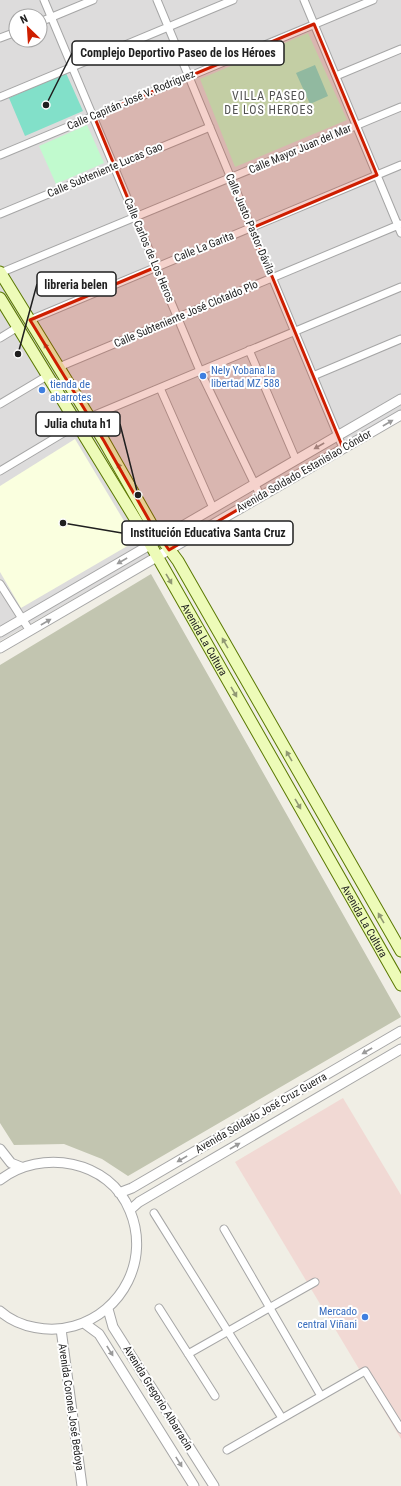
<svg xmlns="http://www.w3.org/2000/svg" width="401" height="1486" font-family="'Roboto Condensed',sans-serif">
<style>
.residential{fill:#dddcdc;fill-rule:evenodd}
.commercial{fill:#f1d9d4}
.education{fill:#faffdf}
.construction{fill:#c2c5b0}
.park{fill:#c1face}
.pitch{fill:#82e0c9}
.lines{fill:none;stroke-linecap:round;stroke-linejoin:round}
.minor-casing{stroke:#a6a6a6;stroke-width:9}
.tertiary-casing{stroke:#a6a6a6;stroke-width:11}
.secondary-casing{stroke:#5b7903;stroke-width:13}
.minor{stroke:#fff;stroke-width:7}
.tertiary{stroke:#fff;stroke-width:9}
.secondary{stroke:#edfbb8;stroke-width:11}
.oneway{fill:#909873}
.oneway2{fill:#9a9a9a}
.marked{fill:#ce1e00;fill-opacity:0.2;stroke:#ce1e00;stroke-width:3;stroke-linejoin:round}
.shop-dot{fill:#3f7fe0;stroke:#fff;stroke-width:1.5}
.labels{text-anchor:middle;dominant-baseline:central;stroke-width:4;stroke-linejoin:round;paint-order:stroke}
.street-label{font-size:11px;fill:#1f1f1f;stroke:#fff}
.shop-label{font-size:11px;fill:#366cbe;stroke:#fff;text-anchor:start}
.neighbourhood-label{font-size:12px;letter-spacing:1px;fill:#525252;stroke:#fff}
.leader{fill:none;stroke:#1f1f1f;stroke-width:1.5}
.callout-dot{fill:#1f1f1f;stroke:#fff;stroke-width:1.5}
.callout{fill:#fff;stroke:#1f1f1f;stroke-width:1.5}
.callout-label{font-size:12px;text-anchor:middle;font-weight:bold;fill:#1f1f1f}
</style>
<rect width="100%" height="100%" fill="#f0eee5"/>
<path class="residential" d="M 0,0 L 401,0 L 401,412 L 0,641 ZM 16,16 L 40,16 L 40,40 L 16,40 Z"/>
<path class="commercial" d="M 343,1098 L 401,1195 L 401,1439 L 235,1162 Z"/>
<path class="education" d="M 75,439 L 136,541 L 21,608 L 0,572 L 0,486 Z"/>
<path class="construction" d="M 151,574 L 401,1017 L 128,1176 L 102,1159 L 64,1144 L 14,1145 L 0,1123 L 0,665 Z"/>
<path class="park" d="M 308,33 L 347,120 L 235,167 L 200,79 Z
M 87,125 L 104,163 L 56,184 L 39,146 Z"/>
<path class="pitch" d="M 315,65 L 328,96 L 310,104 L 296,73 Z
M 66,73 L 83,111 L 25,136 L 9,98 Z"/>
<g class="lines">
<defs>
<path id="minor" d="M 44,0 L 200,371 L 261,497
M 157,0 L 343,448
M 304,0 L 401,233
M 40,22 L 93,0
M 0,38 L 16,32
M 336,76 L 401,49
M 0,97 L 233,0
M 0,155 L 373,0
M 0,214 L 210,127
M 0,273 L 401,107
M 30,320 L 401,165
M 0,338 L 18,327
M 249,350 L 296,460
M 59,367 L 401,224
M 313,376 L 401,339
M 160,388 L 213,508
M 0,404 L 47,376
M 0,471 L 90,417 L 401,287
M 0,584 L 30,631
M 154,1213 L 282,1418
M 224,1229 L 321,1396
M 159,1308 L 215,1396
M 188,1354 L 315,1282
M 227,1450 L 365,1371 L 401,1429"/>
<path id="tertiary" d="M 0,632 L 401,399
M 0,648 L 401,415
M 0,1149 L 11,1163 L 21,1167
M 0,1180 C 41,1148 110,1160 130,1211 C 150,1259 123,1312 74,1326 C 50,1333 19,1328 0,1311
M 119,1193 L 132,1188 L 401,1031
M 130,1210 L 139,1202 L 401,1049
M 108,1309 L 113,1327 L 214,1486
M 84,1323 L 99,1334 L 194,1486
M 61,1329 L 82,1486"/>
<g id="secondary">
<path d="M 0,272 L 104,441 L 153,527 L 178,561 L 401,951"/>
<path id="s1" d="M 0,298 L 145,535 L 401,985"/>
</g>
</defs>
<use href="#minor" class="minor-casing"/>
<use href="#tertiary" class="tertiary-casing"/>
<use href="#secondary" class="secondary-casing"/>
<use href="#minor" class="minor"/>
<use href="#tertiary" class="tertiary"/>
<use href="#secondary" class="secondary"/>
</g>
<defs><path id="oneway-solid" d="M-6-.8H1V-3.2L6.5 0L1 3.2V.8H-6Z"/></defs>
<g class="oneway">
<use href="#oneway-solid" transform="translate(47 348) rotate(-122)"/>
<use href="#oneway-solid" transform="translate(120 468) rotate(-119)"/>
<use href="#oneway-solid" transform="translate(169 579) rotate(60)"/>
<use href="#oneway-solid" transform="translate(225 643) rotate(-120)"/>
<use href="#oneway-solid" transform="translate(234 692) rotate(60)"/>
<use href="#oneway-solid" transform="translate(289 756) rotate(-120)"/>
<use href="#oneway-solid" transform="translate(298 804) rotate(60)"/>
<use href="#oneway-solid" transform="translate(381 918) rotate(-120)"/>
</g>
<g class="oneway2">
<use href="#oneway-solid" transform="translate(388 423) rotate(-30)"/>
<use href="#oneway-solid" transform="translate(319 446) rotate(150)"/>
<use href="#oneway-solid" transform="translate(122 561) rotate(150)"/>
<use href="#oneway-solid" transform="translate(46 622) rotate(-30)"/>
<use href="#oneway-solid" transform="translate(367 1051) rotate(150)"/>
<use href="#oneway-solid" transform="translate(235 1146) rotate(-30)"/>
<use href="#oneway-solid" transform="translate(182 1159) rotate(150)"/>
<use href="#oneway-solid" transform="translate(110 1351) rotate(58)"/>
<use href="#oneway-solid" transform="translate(179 1462) rotate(58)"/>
</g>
<path class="marked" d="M 314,24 L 377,175 L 252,228 L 343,448 L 169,550 L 153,527 L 104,441 L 30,320 L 156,267 L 94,116 Z"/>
<g class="shop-dot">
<circle cx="203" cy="376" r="4"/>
<circle cx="42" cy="390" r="4"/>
<circle cx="365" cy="1317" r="4"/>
</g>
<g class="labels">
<g class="street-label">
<text transform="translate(131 100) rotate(-23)">Calle Capitán José V. Rodríguez</text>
<text transform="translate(300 149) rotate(-23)">Calle Mayor Juan del Mar</text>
<text transform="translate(105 170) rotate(-23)">Calle Subteniente Lucas Gao</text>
<text transform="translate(250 224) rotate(67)">Calle Justo Pastor Dávila</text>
<text transform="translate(204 247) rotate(-22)">Calle La Garita</text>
<text transform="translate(149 250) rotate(67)">Calle Carlos de Los Heros</text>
<text transform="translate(186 314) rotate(-23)">Calle Subteniente José Clotaldo Plo</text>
<text transform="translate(304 471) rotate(-30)">Avenida Soldado Estanislao Cóndor</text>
<text stroke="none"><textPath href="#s1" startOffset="398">Avenida La Cultura</textPath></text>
<text stroke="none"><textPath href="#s1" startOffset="722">Avenida La Cultura</textPath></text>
<text transform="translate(261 1113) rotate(-30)">Avenida Soldado José Cruz Guerra</text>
<text transform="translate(158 1398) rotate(58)">Avenida Gregorio Albarracín</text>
<text transform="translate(71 1407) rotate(82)">Avenida Coronel José Bedoya</text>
</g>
<g class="shop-label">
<text x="211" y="370">Nely Yobana la<tspan x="211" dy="13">libertad MZ 588</tspan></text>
<text x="50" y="384">tienda de<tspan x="50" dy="13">abarrotes</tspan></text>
<text x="357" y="1311" text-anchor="end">Mercado<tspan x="357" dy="13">central Viñani</tspan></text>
</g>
<g class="neighbourhood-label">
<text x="269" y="96">VILLA PASEO<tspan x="269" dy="14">DE LOS HEROES</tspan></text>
</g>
</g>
<path class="leader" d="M46 105L72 53M18 354L37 284M138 495L120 424M63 523L122 533"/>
<g class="callout-dot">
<circle cx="46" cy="105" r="4"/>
<circle cx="18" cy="354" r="4"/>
<circle cx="138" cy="495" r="4"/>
<circle cx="63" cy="523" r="4"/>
</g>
<g class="callout">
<rect x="72" y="41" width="212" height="24" rx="4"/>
<rect x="37" y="272" width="79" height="24" rx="4"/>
<rect x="36" y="412" width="84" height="24" rx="4"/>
<rect x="122" y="521" width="171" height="24" rx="4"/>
</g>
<g class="callout-label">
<text x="178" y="57">Complejo Deportivo Paseo de los Héroes</text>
<text x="76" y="289">libreria belen</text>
<text x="78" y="428">Julia chuta h1</text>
<text x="208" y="537">Institución Educativa Santa Cruz</text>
</g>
<g transform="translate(28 28) rotate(335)"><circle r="19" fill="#ffffff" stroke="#a5a5a5"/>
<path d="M0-3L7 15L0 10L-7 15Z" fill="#ce1e00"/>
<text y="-6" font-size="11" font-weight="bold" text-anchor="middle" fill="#1f1f1f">N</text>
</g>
</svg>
